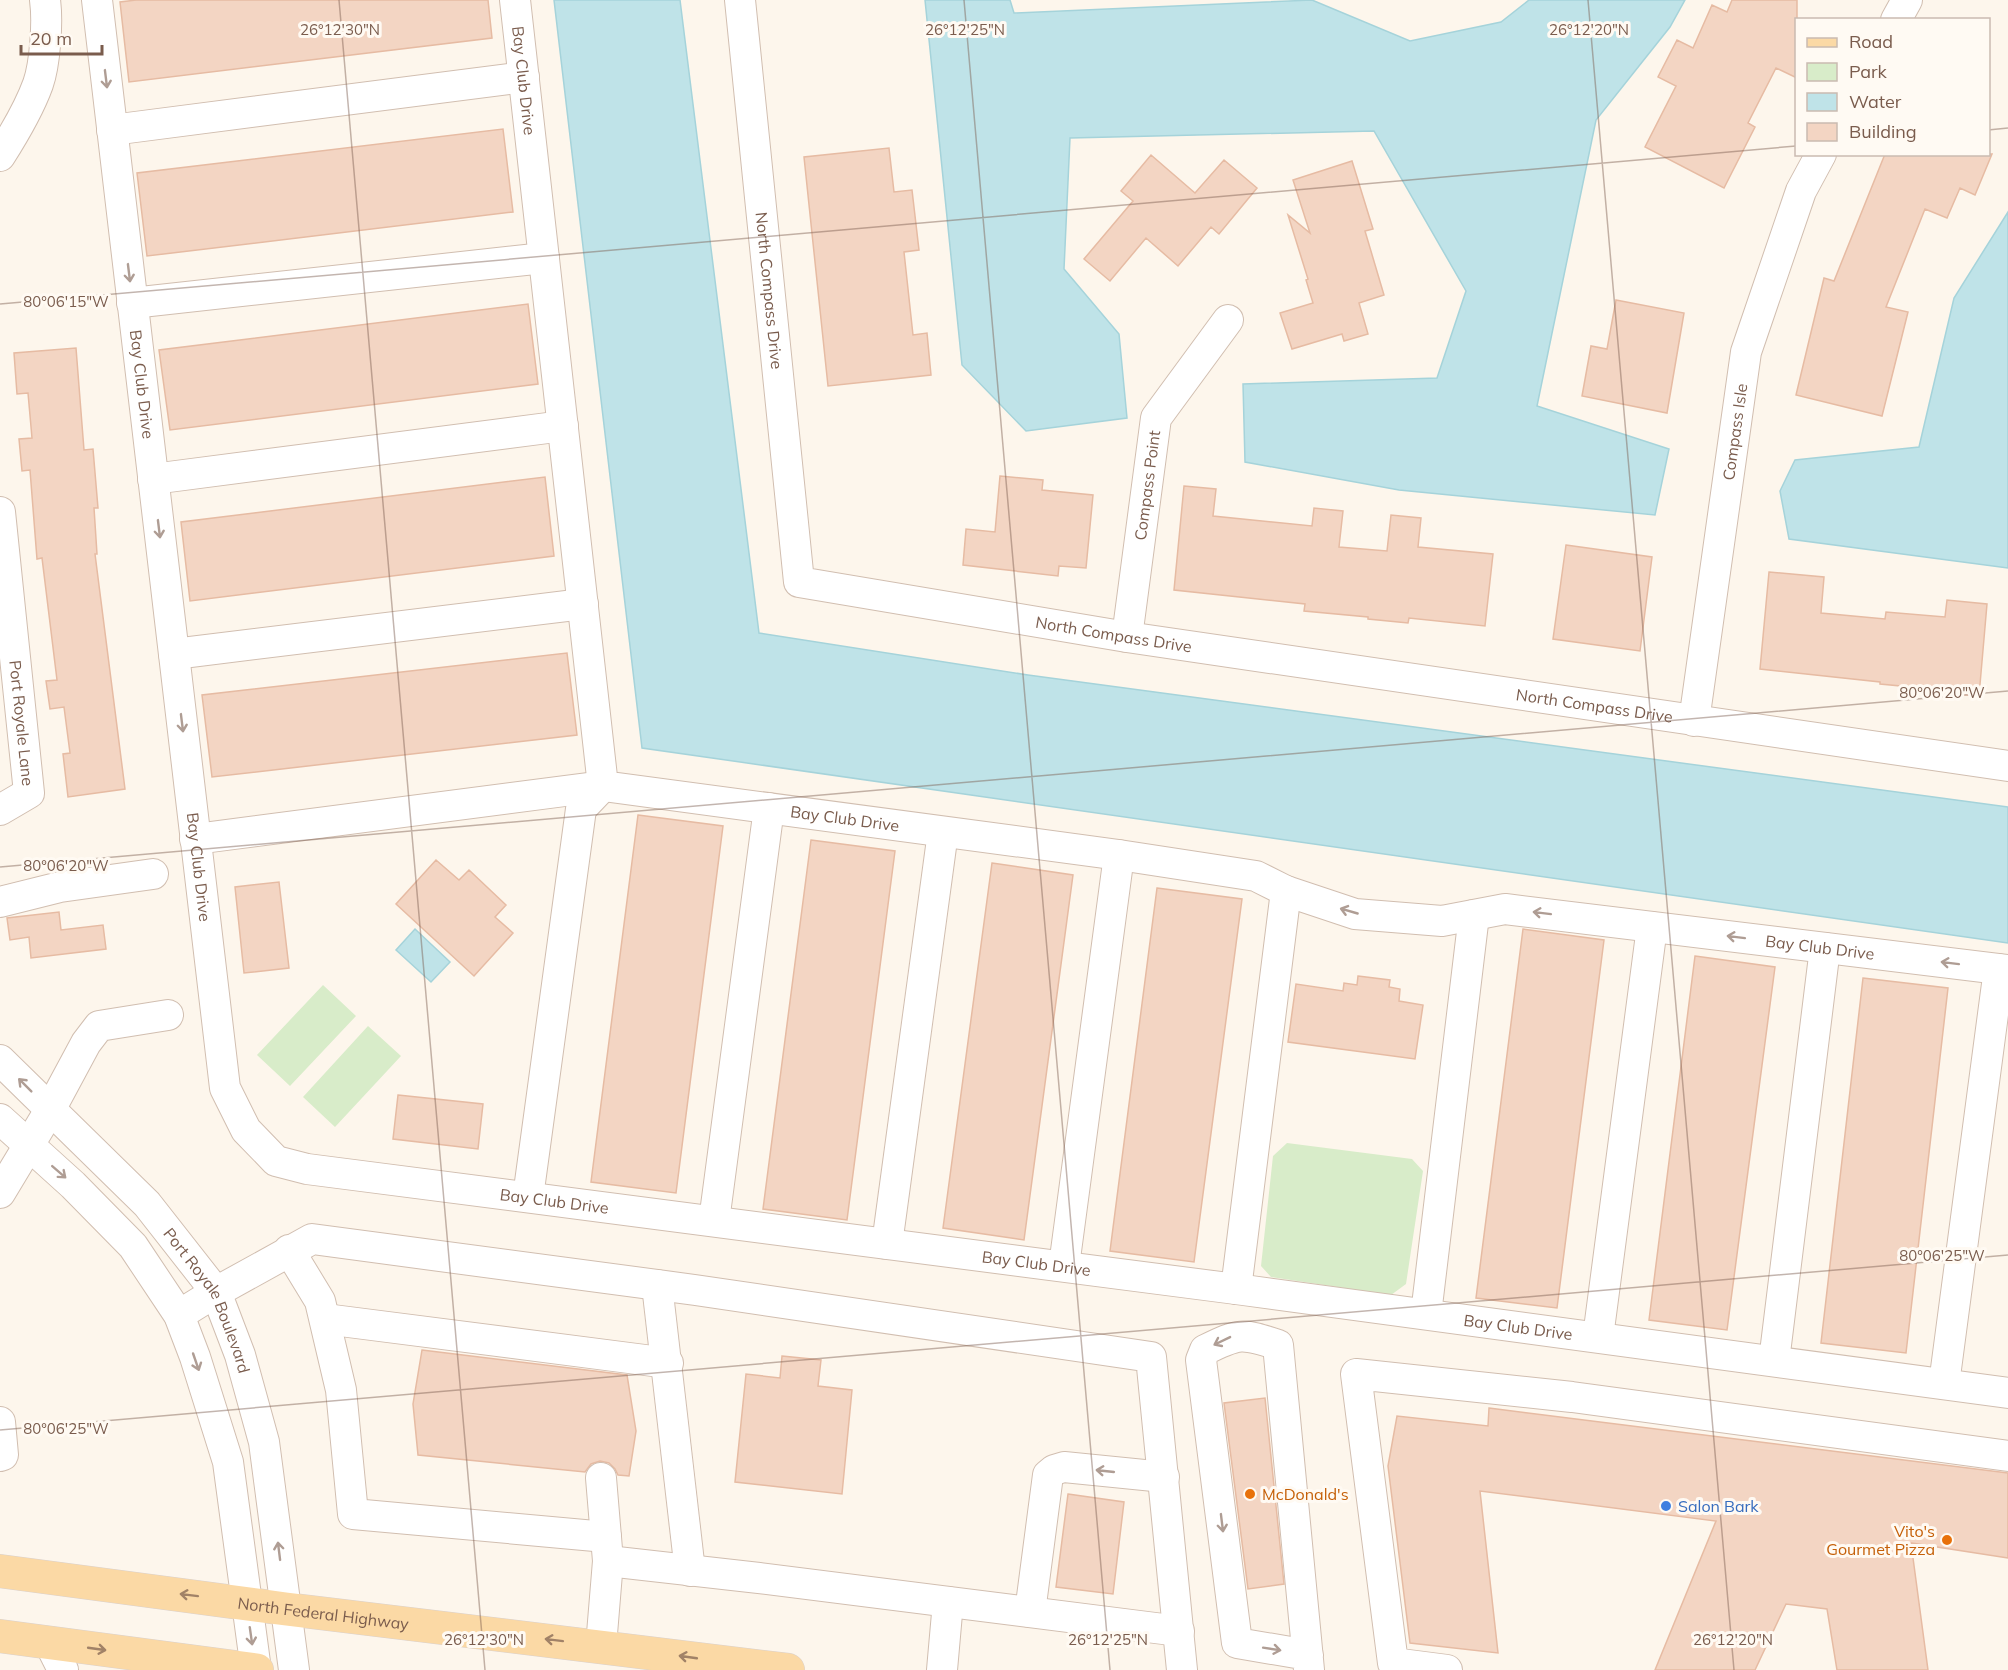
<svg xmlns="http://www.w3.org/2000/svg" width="2008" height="1670" font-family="Mulish,sans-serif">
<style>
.green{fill:#d8ecc9}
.water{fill:#bfe3e8;stroke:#a5d3da;stroke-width:1.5}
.building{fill:#f3d5c3;stroke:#e6bba3;stroke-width:1.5}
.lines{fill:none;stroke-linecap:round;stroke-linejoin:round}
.minor-casing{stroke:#d1beb0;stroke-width:32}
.major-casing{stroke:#dad1cd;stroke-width:34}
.minor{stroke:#fff;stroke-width:30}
.major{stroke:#fbd9a5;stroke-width:33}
.oneway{stroke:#af9d94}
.oneway2{stroke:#a18267}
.ticks{fill:none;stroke:#7a5c4d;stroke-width:1.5;stroke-opacity:0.45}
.food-dot{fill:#e8710a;stroke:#fffaf3;stroke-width:2}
.shop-dot{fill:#3f7fe0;stroke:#fffaf3;stroke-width:2}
.labels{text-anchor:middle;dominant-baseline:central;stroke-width:6;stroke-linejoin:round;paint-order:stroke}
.street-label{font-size:16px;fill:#7a5c4d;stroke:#fffaf3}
.food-label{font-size:16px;fill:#c56008;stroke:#fffaf3;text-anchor:start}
.shop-label{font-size:16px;fill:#366cbe;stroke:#fffaf3;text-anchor:start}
.ticks-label{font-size:15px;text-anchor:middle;fill:#7a5c4d;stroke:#fffaf3;stroke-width:6;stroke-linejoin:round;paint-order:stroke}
</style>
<rect width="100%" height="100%" fill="#fdf6ec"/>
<path class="green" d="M 323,985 L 356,1016 L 290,1086 L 257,1055 Z
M 368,1026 L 401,1056 L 335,1127 L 303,1097 Z
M 1287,1143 L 1412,1159 L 1423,1171 L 1406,1284 L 1391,1295 L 1271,1277 L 1261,1266 L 1273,1156 Z"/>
<path class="water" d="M 554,0 L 680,0 L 759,633 L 1028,675 L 2008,807 L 2008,943 L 642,748 Z
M 925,0 L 1010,0 L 1014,13 L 1312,0 L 1410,41 L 1501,22 L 1529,0 L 1685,0 L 1670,27 L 1596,120 L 1537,406 L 1669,449 L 1655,515 L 1399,490 L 1245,462 L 1243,384 L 1437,378 L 1466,291 L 1374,131 L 1070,138 L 1064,269 L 1119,334 L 1127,418 L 1026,431 L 962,365 Z
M 2008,212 L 2008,568 L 1789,539 L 1780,491 L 1795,460 L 1919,447 L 1954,298 Z
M 415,929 L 450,962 L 431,982 L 396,950 Z"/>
<path class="building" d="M 136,0 L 488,0 L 492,38 L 129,82 L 120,2 Z
M 1732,0 L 1797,0 L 1797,78 L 1776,68 L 1748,123 L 1755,127 L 1724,188 L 1645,147 L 1676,86 L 1658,77 L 1677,40 L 1693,48 L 1712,5 L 1727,12 Z
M 503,129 L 513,212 L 147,256 L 137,173 Z
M 889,148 L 894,192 L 912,190 L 919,250 L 904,252 L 913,335 L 927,333 L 931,375 L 828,386 L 804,157 Z
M 1885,154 L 1992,154 L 1975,195 L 1960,188 L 1947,218 L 1925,209 L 1886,307 L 1908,312 L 1882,416 L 1796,395 L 1824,278 L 1834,281 Z
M 1151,155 L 1195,193 L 1224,160 L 1257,188 L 1219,234 L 1211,227 L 1178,266 L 1146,238 L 1110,281 L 1084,259 L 1133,201 L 1121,191 Z
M 1352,161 L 1373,229 L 1365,231 L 1384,295 L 1359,303 L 1368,334 L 1344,341 L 1342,334 L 1292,349 L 1280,313 L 1313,303 L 1306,280 L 1308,279 L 1288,215 L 1310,233 L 1293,180 Z
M 1616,300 L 1684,313 L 1667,413 L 1582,396 L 1591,346 L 1607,349 Z
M 528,304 L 538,384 L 170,430 L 159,350 Z
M 76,348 L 84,450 L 93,449 L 98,508 L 94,508 L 97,554 L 95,554 L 125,789 L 68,797 L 63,754 L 70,753 L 64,707 L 50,709 L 46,681 L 57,680 L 42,558 L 37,559 L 30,470 L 22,471 L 19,439 L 32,438 L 28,393 L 17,394 L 14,353 Z
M 1000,476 L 1043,480 L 1042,490 L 1093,495 L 1086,568 L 1059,566 L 1058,576 L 963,565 L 966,529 L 995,532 Z
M 545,477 L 554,556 L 190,601 L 181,522 Z
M 1184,486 L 1216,489 L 1213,516 L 1312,526 L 1314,508 L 1343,511 L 1339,547 L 1387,551 L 1391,515 L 1421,518 L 1418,547 L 1493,554 L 1485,626 L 1409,618 L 1408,623 L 1368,619 L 1368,617 L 1304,611 L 1305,604 L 1174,590 Z
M 1566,545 L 1652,557 L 1640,651 L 1553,639 Z
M 1769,572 L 1824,577 L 1821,613 L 1885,619 L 1886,612 L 1945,617 L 1947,600 L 1987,604 L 1979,696 L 1932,692 L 1932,689 L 1880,684 L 1880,682 L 1760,669 Z
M 567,653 L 577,735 L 212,777 L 202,695 Z
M 638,815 L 723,826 L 676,1193 L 591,1182 Z
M 811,840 L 895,851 L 847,1220 L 763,1209 Z
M 436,860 L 459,880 L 469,870 L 506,905 L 495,917 L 513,933 L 474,976 L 396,904 Z
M 992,863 L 1073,875 L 1024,1240 L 943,1228 Z
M 279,882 L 289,968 L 244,973 L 235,887 Z
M 1157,888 L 1242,899 L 1194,1262 L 1110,1251 Z
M 59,912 L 61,930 L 103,925 L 106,949 L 31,958 L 29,937 L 10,940 L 7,918 Z
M 1523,929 L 1604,940 L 1557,1308 L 1476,1298 Z
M 1695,956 L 1775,967 L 1727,1330 L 1649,1320 Z
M 1358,976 L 1390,980 L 1389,987 L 1400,989 L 1399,1001 L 1423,1005 L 1415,1059 L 1288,1042 L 1296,984 L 1343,991 L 1344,983 L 1357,985 Z
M 1863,978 L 1948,988 L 1906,1353 L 1821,1343 Z
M 398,1095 L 483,1104 L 478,1149 L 393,1139 Z
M 422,1350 L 627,1375 L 636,1431 L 629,1476 L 618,1475 L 615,1469 L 609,1463 L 600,1461 L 591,1464 L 585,1472 L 418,1455 L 413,1404 Z
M 782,1356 L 821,1360 L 818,1386 L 852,1390 L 842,1494 L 735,1482 L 746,1374 L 780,1378 Z
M 1265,1398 L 1284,1584 L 1248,1589 L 1224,1403 Z
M 1489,1408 L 2008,1473 L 2008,1558 L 1911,1543 L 1928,1670 L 1837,1670 L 1827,1609 L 1786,1604 L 1755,1670 L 1655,1670 L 1716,1521 L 1480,1491 L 1498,1653 L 1410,1643 L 1388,1466 L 1397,1416 L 1488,1426 Z
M 1068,1494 L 1124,1502 L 1113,1594 L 1056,1587 Z"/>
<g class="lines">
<defs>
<g id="minor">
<path id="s1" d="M 97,0 L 225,1088 L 246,1130 L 276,1161 L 307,1169 L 1236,1289 L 2008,1393"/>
<path id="s2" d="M 515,0 L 603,786 L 1119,855 L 1256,876 L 1286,891 L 1355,914 L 1442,921 L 1505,909 L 2008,970"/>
<path id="s3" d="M 740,0 L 799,582 L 1127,637 L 2008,766"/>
<path d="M 1896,20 L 1907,0"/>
<path d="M 112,130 L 524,77"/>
<path d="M 0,156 C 14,134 29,109 38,84 C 45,64 48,22 45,0"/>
<path d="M 132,303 L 544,258"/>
<path d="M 153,479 L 563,426"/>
<path id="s4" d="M 0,512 L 29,793 L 0,810"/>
<path id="s5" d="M 1127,637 L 1156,418 L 1228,320"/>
<path d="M 174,654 L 583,604"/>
<path id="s6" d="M 1694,721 L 1746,352 L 1801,191 L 1821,154"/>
<path d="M 195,839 L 603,786"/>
<path d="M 0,902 L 60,887 L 153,874"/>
<path id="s7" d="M 0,1060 L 147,1204 L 216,1292 L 240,1355 L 264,1442 L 294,1670"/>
<path d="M 0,1119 L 73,1185 L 133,1246 L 179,1315 L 195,1357 L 228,1462 L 256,1670"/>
<path d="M 0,1193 L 50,1110 L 86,1043 L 99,1026 L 168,1015"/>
<path d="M 528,1197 L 581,809 L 603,786"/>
<path d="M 714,1221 L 769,808"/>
<path d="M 887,1244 L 943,832"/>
<path d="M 289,1250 L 320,1301 L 341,1390 L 353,1514 L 606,1537"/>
<path d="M 1064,1266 L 1119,855"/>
<path d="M 657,1285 L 690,1571"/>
<path d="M 1236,1289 L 1286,891"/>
<path d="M 1426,1314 L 1474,915"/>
<path d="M 179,1315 L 216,1292 L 312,1239 L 695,1290 L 1151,1357 L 1182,1670"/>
<path d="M 325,1319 L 668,1363"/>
<path d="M 1598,1337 L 1652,927"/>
<path d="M 1774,1361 L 1825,948"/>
<path d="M 1944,1384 L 1999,969"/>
<path d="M 0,1422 L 3,1455 L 0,1456"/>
<path d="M 601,1478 L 608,1561 L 601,1646"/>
<path d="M 608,1561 L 759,1578 L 1179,1631"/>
<path d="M 1030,1612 L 1048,1475 L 1054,1470 L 1064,1467 L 1164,1477"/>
<path d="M 49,1642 L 63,1670"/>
<path d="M 1308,1655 L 1237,1643 L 1201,1360 L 1205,1350 C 1239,1333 1242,1333 1278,1345 L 1309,1670"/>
<path d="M 942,1670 L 948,1602"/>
<path d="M 1447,1670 L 1393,1663 L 1356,1374 L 1572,1397 L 2008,1456"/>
</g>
<g id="major">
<path id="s8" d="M 0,1571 L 286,1609 L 788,1670"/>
<path d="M 0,1636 L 257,1670"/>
</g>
</defs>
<use href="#minor" class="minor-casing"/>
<use href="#major" class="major-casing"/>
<use href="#minor" class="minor"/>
<use href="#major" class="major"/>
</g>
<defs><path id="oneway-shaft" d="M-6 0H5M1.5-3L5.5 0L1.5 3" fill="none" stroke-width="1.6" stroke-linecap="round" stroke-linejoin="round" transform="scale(1.5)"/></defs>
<g class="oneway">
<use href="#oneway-shaft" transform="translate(106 79) rotate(83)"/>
<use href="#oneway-shaft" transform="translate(129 273) rotate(83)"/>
<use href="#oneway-shaft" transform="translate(159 529) rotate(83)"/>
<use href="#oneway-shaft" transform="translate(182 723) rotate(83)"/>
<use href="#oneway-shaft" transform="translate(1349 911) rotate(-164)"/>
<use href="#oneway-shaft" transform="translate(1542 913) rotate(-173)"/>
<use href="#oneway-shaft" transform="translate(1736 937) rotate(-173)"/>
<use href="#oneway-shaft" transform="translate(1950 963) rotate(-173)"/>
<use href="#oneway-shaft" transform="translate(25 1085) rotate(-135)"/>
<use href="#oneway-shaft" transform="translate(59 1172) rotate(41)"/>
<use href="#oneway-shaft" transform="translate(1222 1341) rotate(154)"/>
<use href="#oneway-shaft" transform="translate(196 1362) rotate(71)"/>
<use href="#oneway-shaft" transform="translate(1105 1471) rotate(-174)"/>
<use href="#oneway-shaft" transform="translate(1222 1523) rotate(83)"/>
<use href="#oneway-shaft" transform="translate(279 1551) rotate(-97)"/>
<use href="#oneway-shaft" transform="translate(251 1636) rotate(82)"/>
<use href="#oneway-shaft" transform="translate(1272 1649) rotate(9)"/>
</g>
<g class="oneway2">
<use href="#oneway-shaft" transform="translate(189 1595) rotate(-173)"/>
<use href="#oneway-shaft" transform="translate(554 1640) rotate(-173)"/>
<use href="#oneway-shaft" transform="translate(97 1649) rotate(8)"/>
<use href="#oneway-shaft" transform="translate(688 1657) rotate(-172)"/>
</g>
<path class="ticks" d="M 339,0 L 485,1670M 964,0 L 1110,1670M 1588,0 L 1734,1670M 1988,130 L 2008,128M 0,304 L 1796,146M 0,867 L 2008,691M 0,1430 L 2008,1255"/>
<g class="food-dot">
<circle cx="1250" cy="1494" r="6"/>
<circle cx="1947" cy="1540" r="6"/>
</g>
<circle class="shop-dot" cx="1666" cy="1506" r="6"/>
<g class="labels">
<g class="street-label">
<text stroke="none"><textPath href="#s2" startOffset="81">Bay Club Drive</textPath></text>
<text stroke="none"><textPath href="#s3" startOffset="292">North Compass Drive</textPath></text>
<text stroke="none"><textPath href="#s1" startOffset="387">Bay Club Drive</textPath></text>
<text stroke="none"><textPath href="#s6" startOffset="292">Compass Isle</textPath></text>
<text stroke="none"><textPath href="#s5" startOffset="153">Compass Point</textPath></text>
<text stroke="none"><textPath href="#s3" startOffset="904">North Compass Drive</textPath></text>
<text stroke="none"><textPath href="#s3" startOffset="1390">North Compass Drive</textPath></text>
<text stroke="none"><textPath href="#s4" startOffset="212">Port Royale Lane</textPath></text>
<text stroke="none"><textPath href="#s2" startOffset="1035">Bay Club Drive</textPath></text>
<text stroke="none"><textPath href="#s1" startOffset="873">Bay Club Drive</textPath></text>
<text stroke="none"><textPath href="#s2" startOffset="2025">Bay Club Drive</textPath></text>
<text stroke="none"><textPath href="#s1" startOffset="1467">Bay Club Drive</textPath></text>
<text stroke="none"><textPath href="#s1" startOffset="1953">Bay Club Drive</textPath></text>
<text stroke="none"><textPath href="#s7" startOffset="321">Port Royale Boulevard</textPath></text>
<text stroke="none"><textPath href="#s1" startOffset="2439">Bay Club Drive</textPath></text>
<text stroke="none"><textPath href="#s8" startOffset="326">North Federal Highway</textPath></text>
</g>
<g class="food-label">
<text x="1262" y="1494">McDonald's</text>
<text x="1935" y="1531" text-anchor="end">Vito's<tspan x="1935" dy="18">Gourmet Pizza</tspan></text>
</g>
<g class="shop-label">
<text x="1678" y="1506">Salon Bark</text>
</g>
</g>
<g class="ticks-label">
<text x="340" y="35">26°12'30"N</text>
<text x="965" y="35">26°12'25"N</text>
<text x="1589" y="35">26°12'20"N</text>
<text x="66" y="307">80°06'15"W</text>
<text x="1942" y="698">80°06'20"W</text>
<text x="66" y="871">80°06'20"W</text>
<text x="1942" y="1261">80°06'25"W</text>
<text x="66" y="1434">80°06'25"W</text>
<text x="484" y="1645">26°12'30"N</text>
<text x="1108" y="1645">26°12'25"N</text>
<text x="1733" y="1645">26°12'20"N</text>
</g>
<rect x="1795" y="18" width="195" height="138" fill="#fffaf3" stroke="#cabbb1" stroke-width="1.5"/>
<rect x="1807" y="38" width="30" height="9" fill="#fbd9a5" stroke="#cabbb1" stroke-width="1.5"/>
<text x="1849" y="48" font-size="18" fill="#7a5c4d">Road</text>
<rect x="1807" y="63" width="30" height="18" fill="#d8ecc9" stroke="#cabbb1" stroke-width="1.5"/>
<text x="1849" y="78" font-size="18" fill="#7a5c4d">Park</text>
<rect x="1807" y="93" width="30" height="18" fill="#bfe3e8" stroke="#cabbb1" stroke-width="1.5"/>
<text x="1849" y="108" font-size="18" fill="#7a5c4d">Water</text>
<rect x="1807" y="123" width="30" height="18" fill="#f3d5c3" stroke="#cabbb1" stroke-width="1.5"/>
<text x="1849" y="138" font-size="18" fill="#7a5c4d">Building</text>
<path d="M21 45v9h81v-9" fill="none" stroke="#7a5c4d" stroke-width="3"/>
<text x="30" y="45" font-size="18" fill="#7a5c4d" stroke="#fffaf3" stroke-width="4.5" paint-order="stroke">20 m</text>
</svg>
